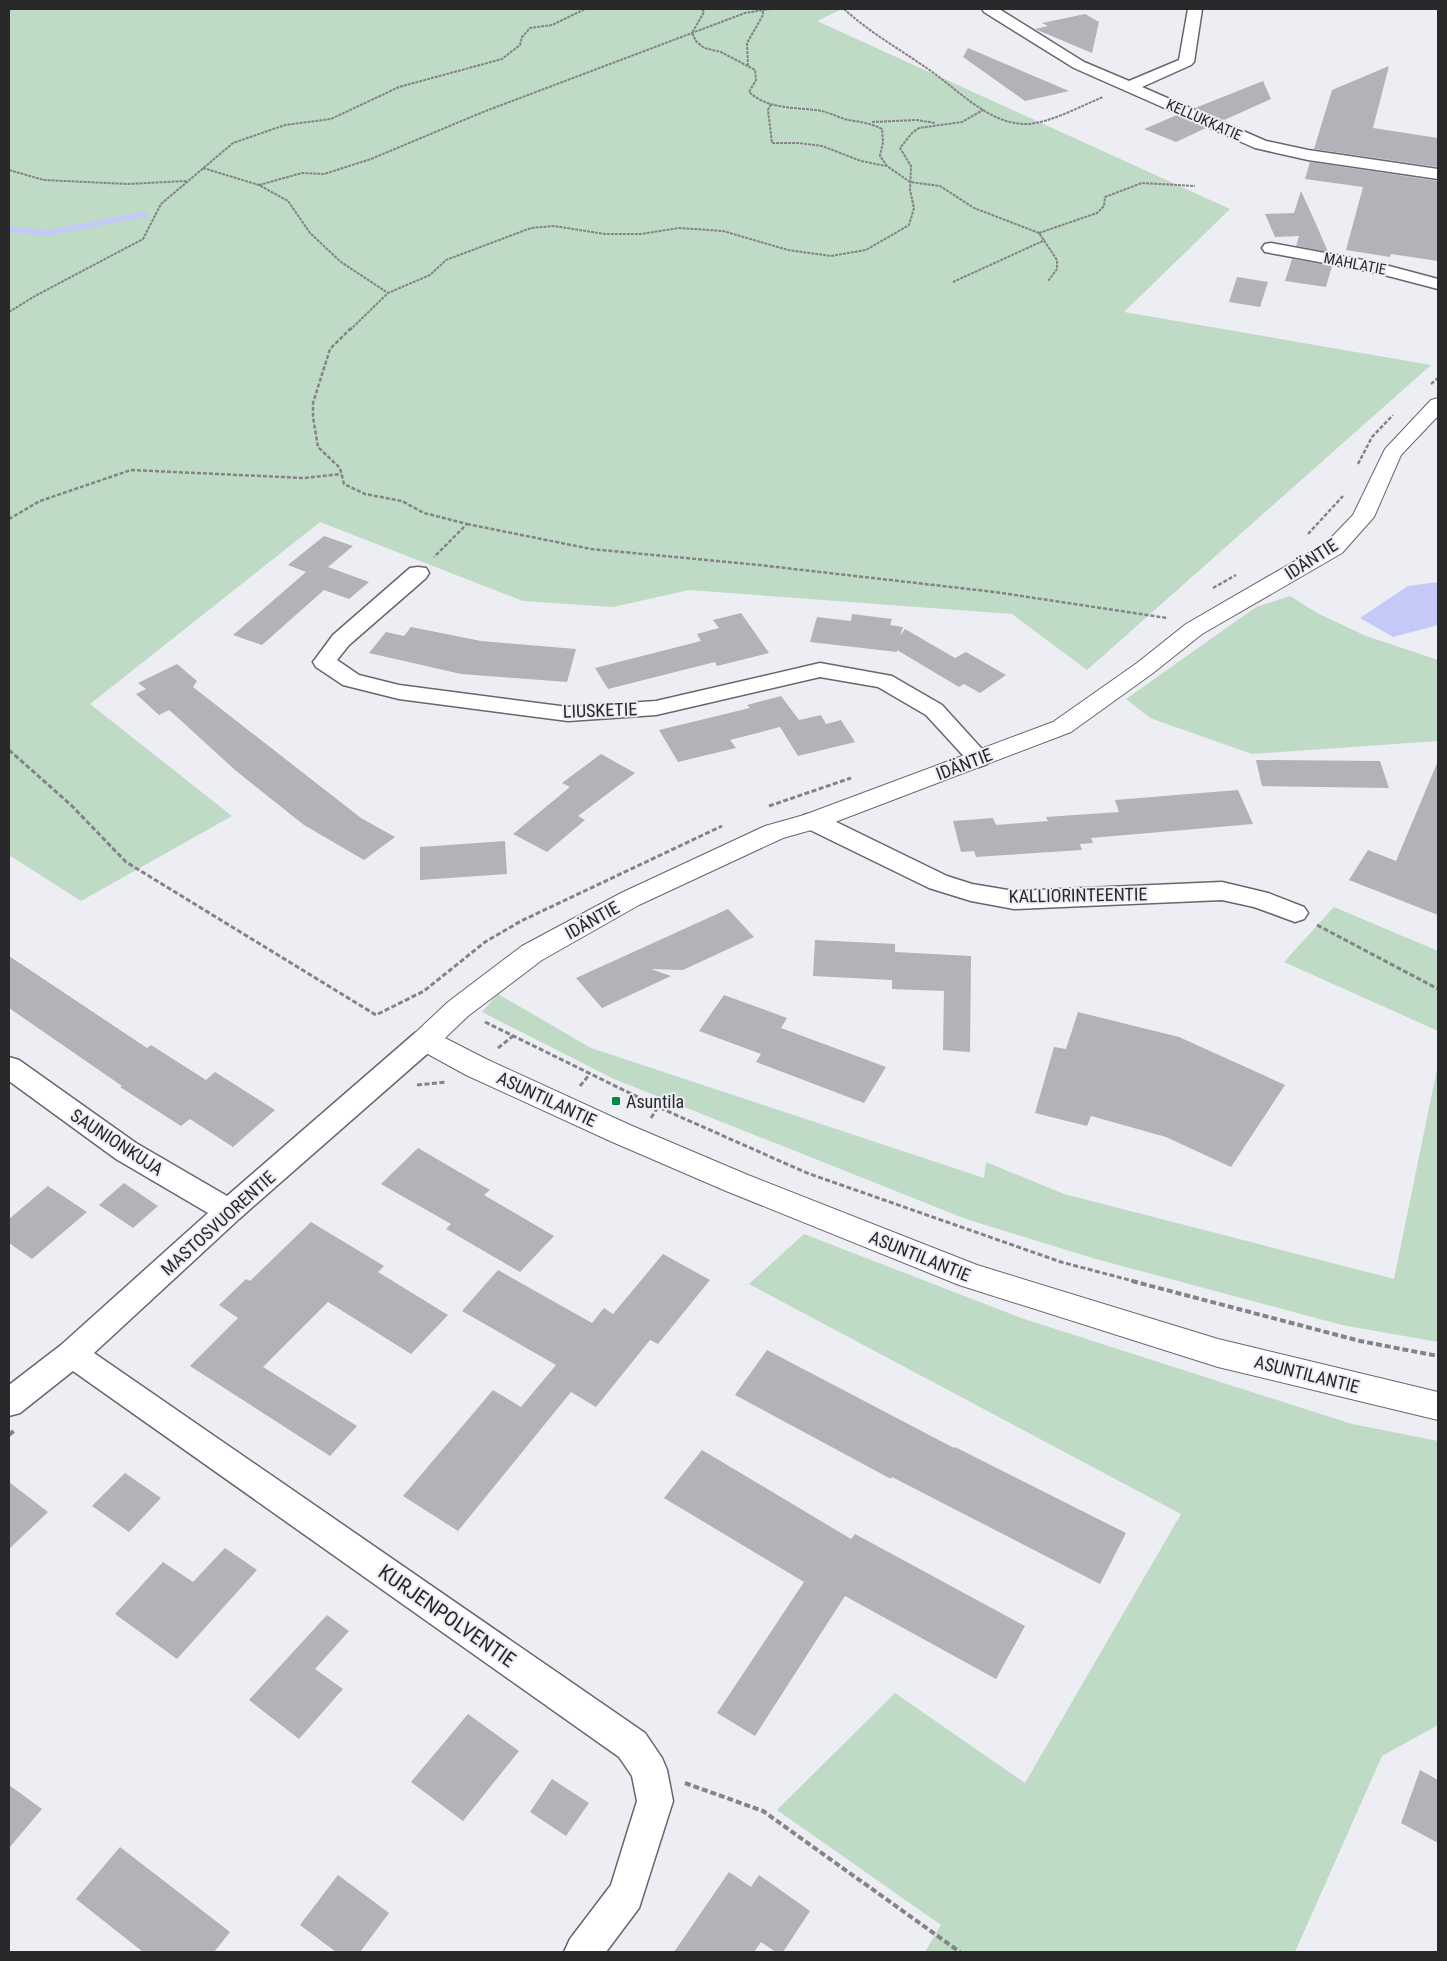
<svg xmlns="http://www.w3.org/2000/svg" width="1447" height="1961" font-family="'Roboto Condensed',sans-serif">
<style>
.green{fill:#bfdac5}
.water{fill:#c5c9f7}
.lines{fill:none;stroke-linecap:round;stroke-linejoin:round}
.stream{stroke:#c5c9f7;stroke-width:5.5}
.building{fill:#b2b2b9}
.minor-casing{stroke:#66676d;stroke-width:3}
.tertiary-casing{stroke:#66676d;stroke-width:2}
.path-far3{stroke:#838388;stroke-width:2;stroke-dasharray:3 1;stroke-linecap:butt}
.path-far2{stroke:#838388;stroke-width:2.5;stroke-dasharray:4 2;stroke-linecap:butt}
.path-far1{stroke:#838388;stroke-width:3;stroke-dasharray:5 2.5;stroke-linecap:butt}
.path{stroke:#838388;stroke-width:4;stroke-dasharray:6 3;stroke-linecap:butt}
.minor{fill:#fff;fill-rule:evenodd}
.tertiary{fill:#fff;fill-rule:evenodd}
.poi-dot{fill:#008743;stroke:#ededf4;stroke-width:2}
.labels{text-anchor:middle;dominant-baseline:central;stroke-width:4;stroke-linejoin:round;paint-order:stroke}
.far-street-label{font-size:15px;fill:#29292c;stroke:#ededf4}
.street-label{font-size:18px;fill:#29292c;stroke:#ededf4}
.poi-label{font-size:18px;fill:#29292c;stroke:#ededf4;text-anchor:start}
.near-street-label{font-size:21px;fill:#29292c;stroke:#ededf4}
</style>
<rect width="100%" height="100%" fill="#ededf4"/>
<path class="green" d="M 9,9 L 842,9 L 817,21 L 1230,209 L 1124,312 L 1431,365 L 1087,670 L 1012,614 L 689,590 L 613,607 L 523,601 L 320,522 L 90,704 L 232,816 L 81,901 L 9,855 Z
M 1290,596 L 1317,613 L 1366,636 L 1438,660 L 1438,741 L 1252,754 L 1150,718 L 1126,699 L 1256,607 Z
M 1334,907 L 1438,951 L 1438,1031 L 1284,962 Z
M 498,994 L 591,1048 L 984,1178 L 986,1162 L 1064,1194 L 1394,1279 L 1438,1064 L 1438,1342 L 1342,1325 L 1096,1259 L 966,1219 L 614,1079 L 482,1012 Z
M 804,1234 L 1021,1318 L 1352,1424 L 1438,1441 L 1438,1725 L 1382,1756 L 1295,1952 L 925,1952 L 941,1925 L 777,1810 L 895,1693 L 1025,1783 L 1181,1514 L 749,1284 Z"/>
<path class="water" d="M 1438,582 L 1438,625 L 1393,637 L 1360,618 L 1408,586 Z"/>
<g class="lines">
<path class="stream" d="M 9,229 L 47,233 L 146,214"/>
</g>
<path class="building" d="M 1085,14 L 1099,22 L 1092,53 L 1035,29 L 1048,26 L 1042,23 Z
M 968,48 L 1069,91 L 1025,101 L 963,57 Z
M 1389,66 L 1373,128 L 1438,138 L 1438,167 L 1314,149 L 1332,90 Z
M 1263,81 L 1271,99 L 1224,120 L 1195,108 Z
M 1177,115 L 1206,128 L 1176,142 L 1144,129 Z
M 1310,162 L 1438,181 L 1438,261 L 1391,254 L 1390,257 L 1346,250 L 1363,187 L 1305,179 Z
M 1301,191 L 1316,224 L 1328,252 L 1296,246 L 1299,236 L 1275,237 L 1265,214 L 1294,213 Z
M 1292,259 L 1332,266 L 1326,287 L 1285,281 Z
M 1237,277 L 1268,282 L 1260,307 L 1229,302 Z
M 324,536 L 353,546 L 328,567 L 369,582 L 349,599 L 324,590 L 262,645 L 233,635 L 306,572 L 288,565 Z
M 741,613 L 769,653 L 717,666 L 715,662 L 608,689 L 595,668 L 701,641 L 697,634 L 719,628 L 713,620 Z
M 852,614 L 892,619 L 890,625 L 903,627 L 900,636 L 905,629 L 955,658 L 966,652 L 1006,675 L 980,693 L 964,684 L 959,687 L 897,650 L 897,652 L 810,642 L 817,617 L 851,621 Z
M 411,627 L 481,641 L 576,649 L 567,682 L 461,674 L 369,653 L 386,632 L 404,636 Z
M 177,664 L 197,681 L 193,687 L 361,818 L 395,837 L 364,860 L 304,825 L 235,770 L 176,716 L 169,710 L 159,715 L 136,694 L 146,689 L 138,683 Z
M 781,696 L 799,720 L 821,715 L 826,724 L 841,720 L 855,742 L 798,756 L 780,727 L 730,740 L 736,748 L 678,762 L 659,730 L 750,708 L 747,705 Z
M 601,754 L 635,773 L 578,816 L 585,820 L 547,852 L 513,834 L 570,787 L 562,783 Z
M 1256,760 L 1380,761 L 1389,788 L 1262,786 Z
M 1438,761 L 1438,915 L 1349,880 L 1368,850 L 1396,861 Z
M 1238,790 L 1253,824 L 1091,838 L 1093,843 L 1080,844 L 1082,850 L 976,857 L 974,851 L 961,852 L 953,821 L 993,818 L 996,825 L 1048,821 L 1046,817 L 1119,812 L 1115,800 Z
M 505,841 L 507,874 L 420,880 L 420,847 Z
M 728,909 L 754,937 L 683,970 L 651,969 L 671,976 L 602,1008 L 576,978 Z
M 815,940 L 895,944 L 895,952 L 971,956 L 970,1052 L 943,1050 L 944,991 L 892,989 L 892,980 L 813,976 Z
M 9,956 L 147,1048 L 151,1045 L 206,1080 L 215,1072 L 275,1110 L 233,1147 L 190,1119 L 181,1126 L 120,1087 L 122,1086 L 9,1008 Z
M 724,995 L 787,1018 L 781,1028 L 886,1067 L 864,1103 L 756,1062 L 761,1054 L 699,1031 Z
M 1078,1012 L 1179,1037 L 1285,1085 L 1231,1167 L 1166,1137 L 1091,1116 L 1087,1126 L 1035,1113 L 1054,1047 L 1066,1049 Z
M 418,1148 L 490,1190 L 484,1195 L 554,1236 L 520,1272 L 446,1229 L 451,1224 L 381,1184 Z
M 124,1183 L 158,1206 L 133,1228 L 99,1205 Z
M 48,1186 L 87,1212 L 32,1259 L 9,1243 L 9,1219 Z
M 311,1222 L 384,1266 L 378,1272 L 448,1315 L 411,1354 L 328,1302 L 263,1367 L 357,1426 L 330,1456 L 190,1366 L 238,1318 L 219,1305 L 246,1279 L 250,1281 Z
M 663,1254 L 710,1280 L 658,1344 L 650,1340 L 596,1407 L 571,1392 L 458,1531 L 403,1496 L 493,1390 L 521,1407 L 556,1365 L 462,1311 L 498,1270 L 592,1323 L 604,1308 L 613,1314 Z
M 767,1350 L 954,1448 L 955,1447 L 1126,1533 L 1100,1584 L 892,1477 L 891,1479 L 735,1395 Z
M 702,1450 L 851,1539 L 855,1534 L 1025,1626 L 996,1679 L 845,1596 L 755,1736 L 717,1713 L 804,1582 L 664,1498 Z
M 125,1473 L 161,1498 L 129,1532 L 92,1506 Z
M 9,1482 L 48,1512 L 9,1549 Z
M 225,1548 L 257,1570 L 177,1659 L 115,1614 L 163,1562 L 193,1582 Z
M 327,1615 L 349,1631 L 315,1669 L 343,1689 L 299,1739 L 249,1700 Z
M 468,1714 L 519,1751 L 463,1821 L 411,1782 Z
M 1420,1770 L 1438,1780 L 1438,1843 L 1401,1823 Z
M 552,1779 L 589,1803 L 566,1836 L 530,1812 Z
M 9,1785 L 42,1809 L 9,1848 Z
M 120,1847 L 230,1932 L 214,1952 L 143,1952 L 76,1899 Z
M 729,1872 L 751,1887 L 759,1875 L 810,1911 L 783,1952 L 776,1952 L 761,1942 L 754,1952 L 674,1952 Z
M 338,1875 L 389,1913 L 360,1952 L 336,1952 L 300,1925 Z"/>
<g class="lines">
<defs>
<path id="minor" d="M 982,9 L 999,9 L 1084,62 L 1129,81 L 1179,60 L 1188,9 L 1202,9 L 1194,62 L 1191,65 L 1142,87 L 1266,141 L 1308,150 L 1438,169 L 1438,179 L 1308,160 L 1255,148 L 1074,68 L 984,12 Z
M 1271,243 L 1374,262 L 1438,279 L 1438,289 L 1373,272 L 1265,252 L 1262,248 L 1265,244 Z
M 418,567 L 426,568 L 429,573 L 426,578 L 349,645 L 337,660 L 359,675 L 399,685 L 568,707 L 656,701 L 820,663 L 892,676 L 942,705 L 991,759 L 987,764 L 979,767 L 971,764 L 926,715 L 878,687 L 820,677 L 656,715 L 568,721 L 399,699 L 343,685 L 316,667 L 313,662 L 333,635 L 410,568 Z
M 813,813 L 822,815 L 947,876 L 972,884 L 1014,891 L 1222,882 L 1268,893 L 1304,907 L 1308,913 L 1304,919 L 1295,922 L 1254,907 L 1222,900 L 1014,909 L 971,901 L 929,888 L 804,827 L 801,821 L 804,815 Z
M 425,1030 L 435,1033 L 438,1040 L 435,1047 L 239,1219 L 94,1353 L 645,1733 L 662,1758 L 667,1770 L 673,1801 L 639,1908 L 606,1952 L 564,1952 L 570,1939 L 611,1885 L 637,1801 L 632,1776 L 619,1757 L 73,1371 L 20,1413 L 9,1416 L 9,1385 L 61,1345 L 208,1213 L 116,1159 L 9,1081 L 9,1057 L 19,1060 L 136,1143 L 227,1196 L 415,1033 Z"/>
<path id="tertiary" d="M 1438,398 L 1438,416 L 1401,455 L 1374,517 L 1342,553 L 1202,634 L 1153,673 L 1071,732 L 822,827 L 783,838 L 639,905 L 542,960 L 468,1016 L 445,1038 L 486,1059 L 630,1125 L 748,1175 L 977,1265 L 1218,1339 L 1438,1392 L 1438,1420 L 1218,1367 L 959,1285 L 726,1191 L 610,1141 L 466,1075 L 415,1047 L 411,1040 L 415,1033 L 448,1002 L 522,946 L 621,893 L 765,826 L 804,815 L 1053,722 L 1137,663 L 1186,624 L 1326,543 L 1353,515 L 1385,449 L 1431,400 Z"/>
</defs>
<use href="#minor" class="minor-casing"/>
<use href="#tertiary" class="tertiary-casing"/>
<path class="path-far3" d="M 702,9 L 704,12 L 692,33 L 696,41 L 704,48 L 721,52 L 755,70 L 756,80 L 749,92 C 768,109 791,107 815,110 C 827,111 837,117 848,120 C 860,122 871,123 882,129 L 883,142 L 880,156 L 887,166 L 910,182 L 940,186 L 974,208 L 1039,233 L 1057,260 L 1057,269 L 1048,281
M 844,9 C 869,32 898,48 925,67 C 956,87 988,125 1027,124 C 1050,123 1081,106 1103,97
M 748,66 L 747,43 L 763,15 L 763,10
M 771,104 L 768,110 L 772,143 L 798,143 L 822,146 L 861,161 L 886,166
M 872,122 L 917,120 L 935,123
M 203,168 L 259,185 L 288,201 L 310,233 L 341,262 L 388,293
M 9,170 L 44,180 L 128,184 L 186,181
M 259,185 L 302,173 L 324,174 L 371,159 L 483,112 L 745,13 L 770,9
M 1039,233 L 1097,213 L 1104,206 L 1105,197 L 1142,183 L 1195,186
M 953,282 L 1045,240
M 9,312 L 35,296 L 143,239 L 161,204 L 233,143 L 285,125 L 331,119 L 399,87 L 502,59 L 520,45 L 522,37 L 530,28 L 552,25 L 585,9
M 350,330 L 388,293 L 430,275 L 446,260 L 531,228 L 554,226 L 605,234 L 641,234 L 679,228 L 723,231 L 788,250 L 831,256 L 866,250 L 909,225 L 914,208 L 910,190 L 911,166 L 900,148 L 912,133 L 919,128 L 962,122 L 983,110"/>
<path class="path-far2" d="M 351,328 L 330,349 L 313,403 L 313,417 L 318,447 L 340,468 L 344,484 L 365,494 L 402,501 L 424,513 L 467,524 L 434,557
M 1431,384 L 1438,378
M 1358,464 L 1372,437 L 1393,415
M 9,519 L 40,501 L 131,470 L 304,478 L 341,474
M 467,524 L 591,549 L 759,565 L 995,592 L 1167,618
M 1308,534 L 1343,496
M 1213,588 L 1236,575"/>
<path class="path-far1" d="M 9,750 L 71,805 L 126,862 L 376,1015 L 424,991 L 485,942 L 521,921 L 722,826
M 769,806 L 851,778
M 1317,925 L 1438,989
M 485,1022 L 658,1107 L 807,1173 L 1061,1262 L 1137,1282
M 498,1048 L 513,1036
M 417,1085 L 446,1082
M 580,1086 L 589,1075
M 651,1118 L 658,1107"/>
<path class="path" d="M 1132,1281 L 1360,1341 L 1438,1356
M 9,1435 L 15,1430
M 685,1783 L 763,1811 L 960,1952"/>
<use href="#minor" class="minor"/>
<use href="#tertiary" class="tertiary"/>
</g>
<rect class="poi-dot" x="611" y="1096" width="10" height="10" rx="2.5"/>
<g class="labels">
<g class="far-street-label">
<text transform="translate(1204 120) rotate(24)">KELLUKKATIE</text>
<text transform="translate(1355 264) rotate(11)">MAHLATIE</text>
</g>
<g class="street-label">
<text transform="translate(1311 559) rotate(-33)">IDÄNTIE</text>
<text transform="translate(600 710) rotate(-2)">LIUSKETIE</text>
<text transform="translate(964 764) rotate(-21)">IDÄNTIE</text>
<text transform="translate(1078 895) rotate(-1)">KALLIORINTEENTIE</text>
<text transform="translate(592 920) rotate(-29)">IDÄNTIE</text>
<text transform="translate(547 1099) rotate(25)">ASUNTILANTIE</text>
<text transform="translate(117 1142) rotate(33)">SAUNIONKUJA</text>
<text transform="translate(218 1223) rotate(-42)">MASTOSVUORENTIE</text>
<text transform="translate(920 1256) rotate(22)">ASUNTILANTIE</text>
<text transform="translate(1307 1374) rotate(14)">ASUNTILANTIE</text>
</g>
<g class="poi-label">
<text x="626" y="1101">Asuntila</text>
</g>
<g class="near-street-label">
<text transform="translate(447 1616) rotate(35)">KURJENPOLVENTIE</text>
</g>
</g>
<rect width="1447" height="1961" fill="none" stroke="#29292c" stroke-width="20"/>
</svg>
